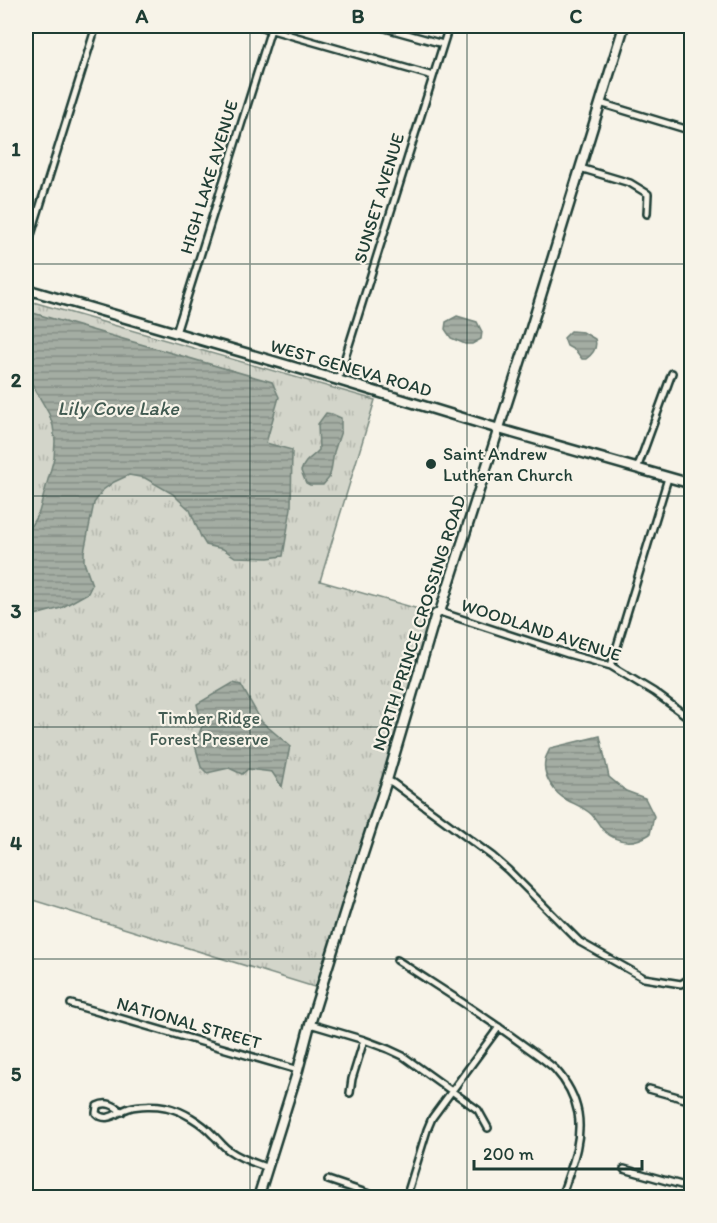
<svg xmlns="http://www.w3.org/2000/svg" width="717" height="1223" font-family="Itim,sans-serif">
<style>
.park{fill:url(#park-tufts);stroke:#79897f;stroke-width:1.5}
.water{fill:url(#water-rules);stroke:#6f8077;stroke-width:1.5}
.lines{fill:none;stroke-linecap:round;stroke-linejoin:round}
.street-casing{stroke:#1f3d34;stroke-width:10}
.secondary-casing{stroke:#1f3d34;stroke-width:13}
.street{stroke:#f7f3e8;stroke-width:5}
.secondary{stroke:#f7f3e8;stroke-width:8}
.grid{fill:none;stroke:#1f3d34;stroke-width:1.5;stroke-opacity:0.55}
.poi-dot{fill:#1f3d34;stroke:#f7f3e8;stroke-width:2}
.labels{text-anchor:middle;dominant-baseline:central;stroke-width:4.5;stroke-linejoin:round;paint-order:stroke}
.street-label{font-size:18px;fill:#1f3d34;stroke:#f7f3e8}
.poi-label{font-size:18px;fill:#1f3d34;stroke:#f7f3e8;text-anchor:start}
.park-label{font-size:18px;fill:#435b52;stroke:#f7f3e8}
.water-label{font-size:20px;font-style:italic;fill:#405950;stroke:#f7f3e8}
.neatline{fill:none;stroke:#1f3d34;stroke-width:2}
.grid-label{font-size:20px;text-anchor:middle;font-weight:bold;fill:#1f3d34}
</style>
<defs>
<pattern id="park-tufts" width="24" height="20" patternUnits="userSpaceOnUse" patternTransform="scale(1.5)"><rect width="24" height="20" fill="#d3d5ca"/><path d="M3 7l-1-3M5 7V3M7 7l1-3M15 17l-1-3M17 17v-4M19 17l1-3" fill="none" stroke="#b5b8ae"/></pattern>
<pattern id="water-rules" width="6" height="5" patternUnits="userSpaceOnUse" patternTransform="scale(1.5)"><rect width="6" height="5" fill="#a4ada3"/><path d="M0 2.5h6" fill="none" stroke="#858e86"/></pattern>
</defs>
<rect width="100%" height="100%" fill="#f7f3e8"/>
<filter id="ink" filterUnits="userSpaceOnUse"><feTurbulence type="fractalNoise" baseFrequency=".0167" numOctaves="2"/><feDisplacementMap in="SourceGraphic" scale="12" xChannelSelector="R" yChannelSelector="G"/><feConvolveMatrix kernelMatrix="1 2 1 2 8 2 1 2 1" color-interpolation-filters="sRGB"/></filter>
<g filter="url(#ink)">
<path class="park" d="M 26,300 L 375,400 L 320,581 L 436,614 L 321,989 L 26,898 Z"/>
<path class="water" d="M 26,311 L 272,382 L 279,397 L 266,443 L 292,450 L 291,508 L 283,556 L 268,558 L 235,557 L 223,549 L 206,545 L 201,537 L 190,510 L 179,500 L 173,494 L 145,478 L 129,475 L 114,482 L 103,490 L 94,503 L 84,552 L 84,562 L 92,585 L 88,593 L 61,608 L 35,615 L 26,616 L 26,534 L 39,512 L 54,458 L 55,441 L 53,426 L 49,414 L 32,384 L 26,375 Z
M 457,316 L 477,322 L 482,332 L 481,339 L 472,344 L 465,344 L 451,338 L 445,329 L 446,322 Z
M 571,331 L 583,332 L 595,339 C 598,348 593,354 586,359 L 582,359 L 576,351 L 567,346 L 564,338 Z
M 326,413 L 332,414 L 341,418 L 341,431 L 334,452 L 331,471 L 329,478 L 323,485 L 310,485 L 306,483 L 301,471 C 306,458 310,460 319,450 L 318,424 Z
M 233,683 L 241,685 L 262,722 L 290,746 L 282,787 L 272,772 L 248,769 L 242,774 L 229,768 L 207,773 L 201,767 L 195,745 L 202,726 L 197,704 Z
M 600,736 L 609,777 L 626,791 L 645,798 L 654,816 L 650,834 C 633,845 617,843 603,830 C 599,825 596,819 592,815 C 585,808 576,805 567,800 C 555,794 542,776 545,761 C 545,757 549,752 550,748 Z"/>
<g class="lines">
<defs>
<path id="street" d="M 258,26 L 433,76
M 378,26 L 443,44
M 600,103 L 692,131
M 580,168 L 630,183 L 648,194 L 647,214
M 26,251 L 96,26
M 176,333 L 271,29
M 338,380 L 449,26
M 637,469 L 672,373
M 440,612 L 568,654 L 611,666 L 654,692 L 692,720
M 611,666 L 668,478
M 387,780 L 393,783 L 492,856 L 508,870 L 580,942 L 644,978 L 681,984 L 692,977
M 397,960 C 438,987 479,1012 518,1041 C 530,1050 544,1059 555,1069 C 566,1081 575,1097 578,1113 C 583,1142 570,1170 561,1198
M 71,1004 L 298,1070
M 310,1024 L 364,1040 L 388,1049 L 403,1056 L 478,1110 L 488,1128
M 649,1089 L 692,1101
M 350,1093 L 352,1079 L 364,1040
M 122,1112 C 114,1105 107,1101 97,1106 L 96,1113 C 107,1124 117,1112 129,1108 C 139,1105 155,1105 166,1107 C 183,1111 201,1122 213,1135 C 219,1140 223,1147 230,1151 C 241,1159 255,1163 268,1168
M 624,1169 L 692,1188
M 328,1180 L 381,1198
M 406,1198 L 427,1130 L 432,1118 L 499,1027"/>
<path id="secondary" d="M 26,289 L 338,380 L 499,429 L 692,484
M 258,1198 L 298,1070 L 310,1024 L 358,869 L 387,780 L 436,614 L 440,612 L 531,328 L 624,26"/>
</defs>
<use href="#street" class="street-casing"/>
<use href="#secondary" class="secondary-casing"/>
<use href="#street" class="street"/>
<use href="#secondary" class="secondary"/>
</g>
</g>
<path class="grid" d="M 250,26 L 250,1198M 467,26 L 467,1198M 26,264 L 692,264M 26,496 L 692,496M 26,727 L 692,727M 26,959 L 692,959"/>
<circle class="poi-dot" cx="431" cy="464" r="6"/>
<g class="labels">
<g class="street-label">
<text transform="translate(209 177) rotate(-73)">HIGH LAKE AVENUE</text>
<text transform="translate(379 198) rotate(-73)">SUNSET AVENUE</text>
<text transform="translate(351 368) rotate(16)">WEST GENEVA ROAD</text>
<text transform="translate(419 623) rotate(-72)">NORTH PRINCE CROSSING ROAD</text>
<text transform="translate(541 630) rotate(18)">WOODLAND AVENUE</text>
<text transform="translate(189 1023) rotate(16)">NATIONAL STREET</text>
</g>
<g class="poi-label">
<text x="443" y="454">Saint Andrew<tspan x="443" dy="21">Lutheran Church</tspan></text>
</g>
<g class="park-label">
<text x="209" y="718">Timber Ridge<tspan x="209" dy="21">Forest Preserve</tspan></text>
</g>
<g class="water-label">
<text x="118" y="408">Lily Cove Lake</text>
</g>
</g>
<rect width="717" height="1223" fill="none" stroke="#f7f3e8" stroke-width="66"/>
<path d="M474 1160v9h168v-9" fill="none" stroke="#1f3d34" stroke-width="3"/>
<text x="483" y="1160" font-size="18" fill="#1f3d34" stroke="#f7f3e8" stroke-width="4.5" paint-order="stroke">200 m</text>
<rect x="33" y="33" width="651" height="1157" class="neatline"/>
<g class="grid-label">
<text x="142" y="23">A</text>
<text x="358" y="23">B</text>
<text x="576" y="23">C</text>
<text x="16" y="156">1</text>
<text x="16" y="387">2</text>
<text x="16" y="618">3</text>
<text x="16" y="850">4</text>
<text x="16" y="1081">5</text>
</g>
</svg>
